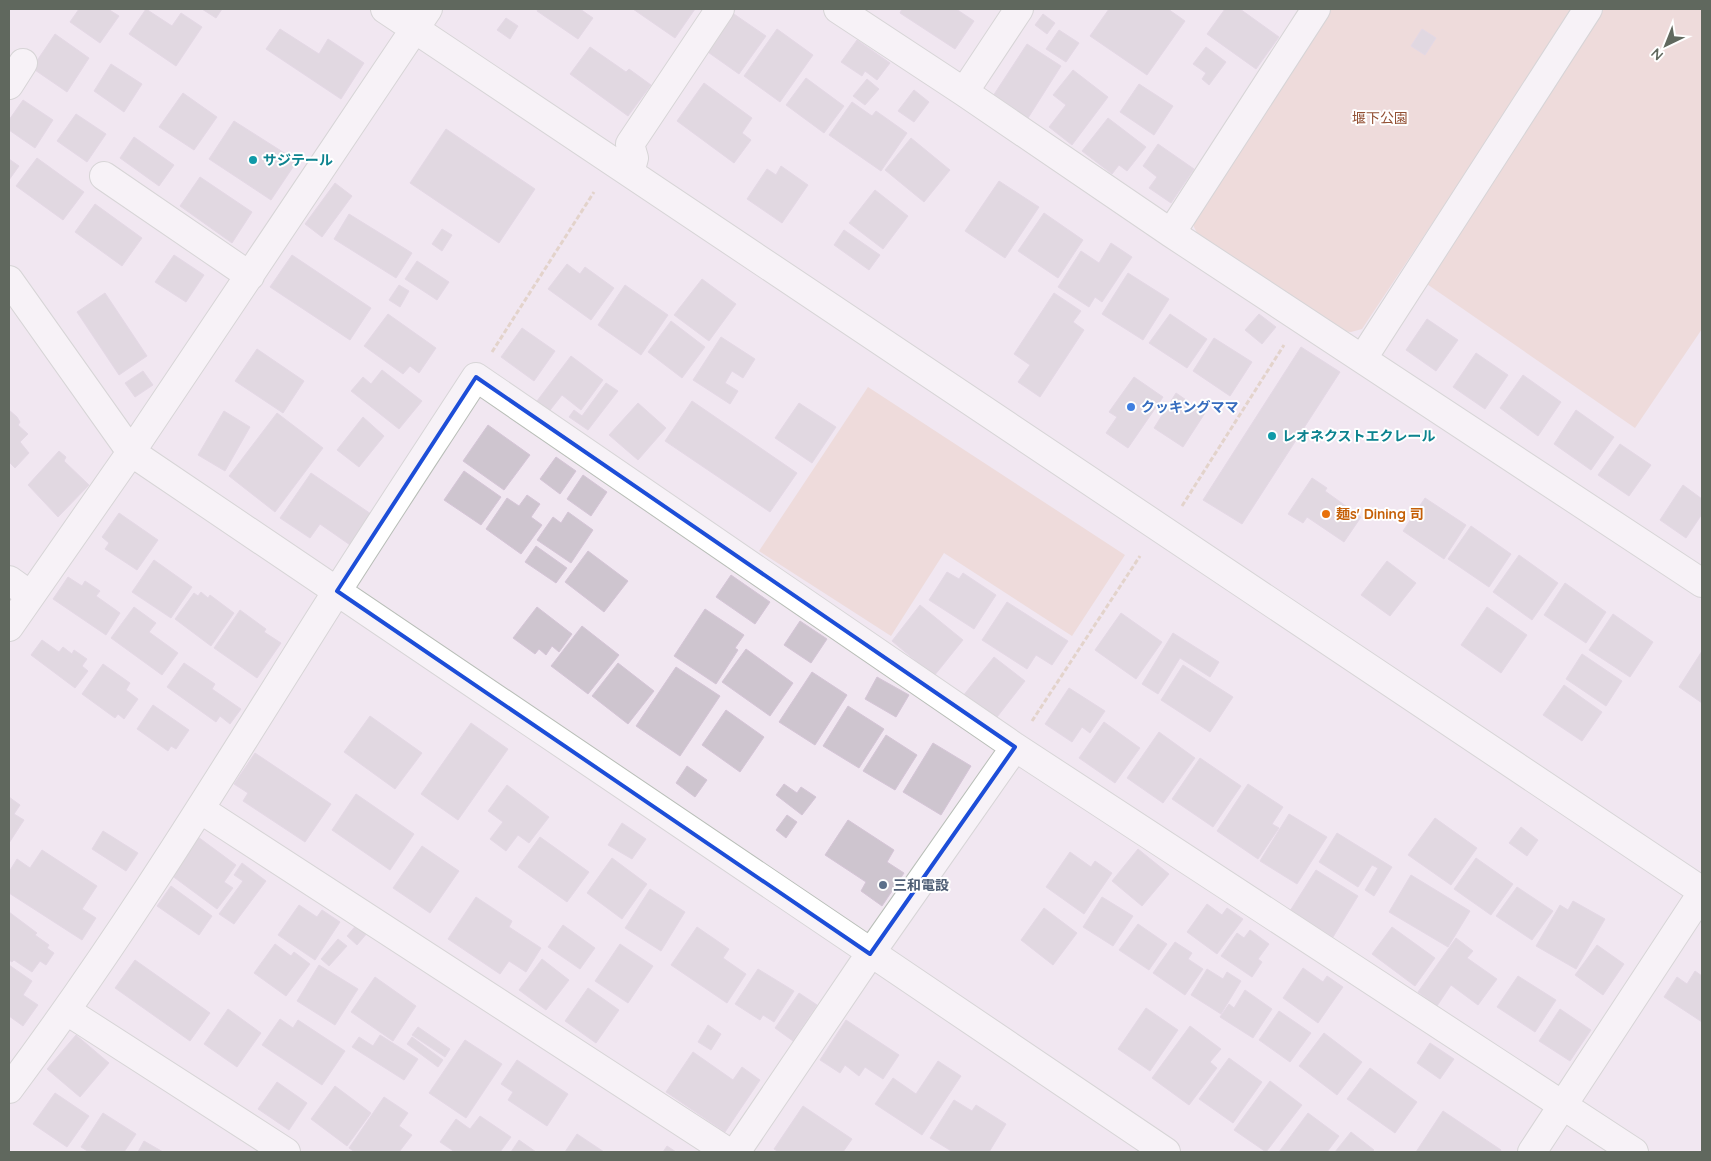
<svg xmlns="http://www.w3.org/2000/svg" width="1711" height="1161" font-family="Quicksand,'Noto Sans JP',sans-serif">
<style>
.green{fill:#eaccc2}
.building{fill:#cec5cf;stroke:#d5c5d7}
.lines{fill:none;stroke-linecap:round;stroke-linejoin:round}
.minor-casing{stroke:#b8beb7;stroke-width:30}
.path{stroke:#d3ba9e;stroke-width:3;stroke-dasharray:5 2.5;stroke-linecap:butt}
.minor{stroke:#fff;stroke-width:28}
.marked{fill:none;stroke:#1d4ed8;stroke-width:4;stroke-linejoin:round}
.culture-dot{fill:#0f9aa8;stroke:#fff;stroke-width:2}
.shop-dot{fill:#3f7fe0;stroke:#fff;stroke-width:2}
.food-dot{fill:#e8710a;stroke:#fff;stroke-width:2}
.service-dot{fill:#5c6f8a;stroke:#fff;stroke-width:2}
.labels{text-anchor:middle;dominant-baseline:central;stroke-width:4;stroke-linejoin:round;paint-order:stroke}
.park-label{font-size:14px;fill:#924f33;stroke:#fff}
.culture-label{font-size:14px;font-weight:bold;fill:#0d838f;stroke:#fff;text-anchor:start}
.shop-label{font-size:14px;font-weight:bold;fill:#366cbe;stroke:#fff;text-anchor:start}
.food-label{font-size:14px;font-weight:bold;fill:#c56008;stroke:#fff;text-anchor:start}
.service-label{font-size:14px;font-weight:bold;fill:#4e5e75;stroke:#fff;text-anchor:start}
</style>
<rect width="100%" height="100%" fill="#f1e7f1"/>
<path class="green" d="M 1330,9 L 1575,9 L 1362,329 L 1351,332 L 1342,331 L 1198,235 L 1194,227 L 1193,219 Z
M 1604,9 L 1702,9 L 1702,329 L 1635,428 L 1424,282 Z
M 868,387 L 1125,555 L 1072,636 L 944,553 L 891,636 L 759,551 Z"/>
<path class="building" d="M 79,9 L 108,9 L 119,16 L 100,43 L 70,22 Z
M 146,9 L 172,26 L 181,13 L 202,27 L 176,66 L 129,34 Z
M 202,9 L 222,9 L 216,18 Z
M 538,9 L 580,9 L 593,18 L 578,39 L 537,11 Z
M 633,9 L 695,9 L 675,38 Z
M 902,9 L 956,9 L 974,21 L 955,49 L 900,13 Z
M 1109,9 L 1168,9 L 1185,21 L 1147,75 L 1090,36 Z
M 1225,9 L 1240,9 L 1279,37 L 1256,69 L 1207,34 Z
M 731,12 L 766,36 L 739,74 L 705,50 Z
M 1043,14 L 1055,23 L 1047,34 L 1035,25 Z
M 506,18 L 518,26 L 510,39 L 497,30 Z
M 280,29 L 319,54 L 328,39 L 364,63 L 341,99 L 266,49 Z
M 777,29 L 813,55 L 780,102 L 744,76 Z
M 1422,29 L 1436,38 L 1425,55 L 1411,46 Z
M 1059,30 L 1079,43 L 1066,62 L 1046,49 Z
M 55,34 L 89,58 L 67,92 L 32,68 Z
M 857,40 L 890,63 L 877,80 L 865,71 L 862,76 L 841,62 Z
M 1027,44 L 1061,66 L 1028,118 L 993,96 Z
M 590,47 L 626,72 L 629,69 L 651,85 L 628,116 L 570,74 Z
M 1206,47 L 1226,62 L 1209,85 L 1202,79 L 1206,73 L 1193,64 Z
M 111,64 L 142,84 L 124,112 L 94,91 Z
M 1073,70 L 1108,97 L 1072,145 L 1049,127 L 1066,105 L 1053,95 Z
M 806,78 L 844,106 L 824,133 L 786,105 Z
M 867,79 L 879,89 L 865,105 L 853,96 Z
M 704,83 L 752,118 L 742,133 L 751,140 L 734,163 L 677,121 Z
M 1139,84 L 1173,106 L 1154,135 L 1120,112 Z
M 914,90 L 929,102 L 914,122 L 898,111 Z
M 183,93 L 217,117 L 194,150 L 159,127 Z
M 23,100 L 53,120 L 35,148 L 9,130 L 9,120 Z
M 852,102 L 872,116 L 876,111 L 907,133 L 881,171 L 829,135 Z
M 76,114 L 106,134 L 87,162 L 57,141 Z
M 1108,118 L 1146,147 L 1127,171 L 1119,165 L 1112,174 L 1082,151 Z
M 234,121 L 297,161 L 271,200 L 209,159 Z
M 446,129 L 535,189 L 499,243 L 410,183 Z
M 134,137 L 174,165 L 159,186 L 120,158 Z
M 911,138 L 950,170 L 924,202 L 885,170 Z
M 1158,144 L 1194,169 L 1171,203 L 1149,188 L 1157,177 L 1143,166 Z
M 37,158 L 84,192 L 63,220 L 16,186 Z
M 9,159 L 19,166 L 9,180 Z
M 781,166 L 808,185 L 782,223 L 747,199 L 767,169 L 776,175 Z
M 200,177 L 252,212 L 232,243 L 180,206 Z
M 999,181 L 1039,207 L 1005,258 L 965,231 Z
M 335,183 L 352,196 L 322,237 L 305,224 Z
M 875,190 L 908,216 L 883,249 L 849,223 Z
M 95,204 L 142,238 L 122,266 L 75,232 Z
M 1044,213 L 1083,240 L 1058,278 L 1018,251 Z
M 349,214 L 412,253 L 396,278 L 334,239 Z
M 442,229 L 452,235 L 442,251 L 432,244 Z
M 844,230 L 880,255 L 869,270 L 834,245 Z
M 1111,243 L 1132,257 L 1102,302 L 1095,297 L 1089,307 L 1058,287 L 1081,251 L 1099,263 Z
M 174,255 L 204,275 L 186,302 L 155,282 Z
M 292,255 L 371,308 L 350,340 L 270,287 Z
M 417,261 L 449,282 L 437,300 L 405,279 Z
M 567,264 L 580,274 L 585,267 L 614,288 L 591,320 L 548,289 Z
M 1128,273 L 1169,299 L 1143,340 L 1102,314 Z
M 702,279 L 736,304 L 709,341 L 674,315 Z
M 399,285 L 409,291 L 400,307 L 389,300 Z
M 625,285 L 668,315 L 641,355 L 598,325 Z
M 105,293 L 147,356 L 119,375 L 77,312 Z
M 1054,293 L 1081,311 L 1073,322 L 1084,330 L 1040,397 L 1018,382 L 1030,365 L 1014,354 Z
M 388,314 L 436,348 L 419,373 L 410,366 L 403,374 L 364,346 Z
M 1170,314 L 1207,339 L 1187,368 L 1149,343 Z
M 1259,314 L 1276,327 L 1262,344 L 1245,330 Z
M 1427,319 L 1458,340 L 1436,371 L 1406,350 Z
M 671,321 L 705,347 L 682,378 L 648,352 Z
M 522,328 L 555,351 L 534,381 L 501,357 Z
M 721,337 L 755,359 L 743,378 L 732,371 L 725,383 L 738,391 L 730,404 L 693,380 Z
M 1214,338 L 1252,362 L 1230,396 L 1193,371 Z
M 1301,347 L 1340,372 L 1242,524 L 1203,500 Z
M 257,349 L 304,381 L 283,413 L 235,381 Z
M 1476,353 L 1508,375 L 1485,409 L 1453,387 Z
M 571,356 L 603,380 L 581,410 L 562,395 L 547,414 L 534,405 Z
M 382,370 L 422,401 L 399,429 L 351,391 L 363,377 L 371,384 Z
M 143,371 L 153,385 L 135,397 L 125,383 Z
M 1523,375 L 1561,402 L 1538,436 L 1500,408 Z
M 1134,377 L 1163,397 L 1128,448 L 1106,433 L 1117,417 L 1109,412 Z
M 606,383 L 618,391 L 588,430 L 569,417 L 574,410 L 582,416 Z
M 1176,393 L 1205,413 L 1183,447 L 1154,428 Z
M 692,401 L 797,473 L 770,512 L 665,441 Z
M 638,403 L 666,428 L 638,460 L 609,435 Z
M 799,403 L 836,427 L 812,463 L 775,438 Z
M 9,410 L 17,417 L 20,422 L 18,425 L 28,434 L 20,442 L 29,453 L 15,468 L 9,462 Z
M 1576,410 L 1614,437 L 1591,470 L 1554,444 Z
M 224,411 L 250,427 L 225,471 L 198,455 Z
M 277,413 L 323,448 L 275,512 L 229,476 Z
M 363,417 L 384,436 L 359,467 L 337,450 Z
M 488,425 L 530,455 L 504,490 L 463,461 Z
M 1620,444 L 1651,465 L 1629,496 L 1598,475 Z
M 59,451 L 66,457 L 64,461 L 89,485 L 58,517 L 28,485 Z
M 556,457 L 576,471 L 560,494 L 540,479 Z
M 464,471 L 501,497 L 481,525 L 444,500 Z
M 311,473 L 374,516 L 353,547 L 320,524 L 310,538 L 280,518 Z
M 583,475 L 607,492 L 591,516 L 567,499 Z
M 1312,478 L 1327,488 L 1325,491 L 1361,517 L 1344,542 L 1307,517 L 1303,523 L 1288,514 Z
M 1683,485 L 1702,499 L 1702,514 L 1686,538 L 1660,520 Z
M 527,495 L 540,504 L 531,517 L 542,525 L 521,554 L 486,529 L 507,498 L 519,506 Z
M 1425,498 L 1466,525 L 1444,559 L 1403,531 Z
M 568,512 L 593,530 L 571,563 L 537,540 L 553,517 L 561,523 Z
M 119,513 L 158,540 L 137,570 L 105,549 L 109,543 L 102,537 Z
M 1471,526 L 1511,554 L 1489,587 L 1448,559 Z
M 536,546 L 567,568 L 556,583 L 525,562 Z
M 588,551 L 628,581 L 604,612 L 565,582 Z
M 1519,555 L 1558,583 L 1532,620 L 1493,592 Z
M 154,560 L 192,587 L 171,618 L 132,592 Z
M 1387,561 L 1416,583 L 1390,616 L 1361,595 Z
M 947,572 L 959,579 L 963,573 L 996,595 L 974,629 L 929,600 Z
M 731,575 L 770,602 L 755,624 L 716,597 Z
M 68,577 L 82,586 L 85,581 L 100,591 L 96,596 L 120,613 L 106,635 L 53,599 Z
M 1565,583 L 1606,612 L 1586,643 L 1544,615 Z
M 201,592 L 208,598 L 210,595 L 234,613 L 211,646 L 175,619 L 194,593 L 198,596 Z
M 1007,602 L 1068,641 L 1052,665 L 1036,655 L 1027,669 L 982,640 Z
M 920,605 L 963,640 L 934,676 L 892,641 Z
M 134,607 L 156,623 L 149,632 L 178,653 L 162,675 L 111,638 Z
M 537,607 L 572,634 L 559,652 L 552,646 L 546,655 L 539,649 L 535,654 L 513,638 Z
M 1487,607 L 1527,635 L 1501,673 L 1461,645 Z
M 705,609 L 744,635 L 735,648 L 738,650 L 716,684 L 674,656 Z
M 240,610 L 266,629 L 264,632 L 281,643 L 257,678 L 214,648 Z
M 1121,613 L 1162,642 L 1136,679 L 1095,650 Z
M 1613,614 L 1653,642 L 1630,677 L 1589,650 Z
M 800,621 L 827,639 L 811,663 L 784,645 Z
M 582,626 L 619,655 L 588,694 L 551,666 Z
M 1173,633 L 1219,662 L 1210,677 L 1180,658 L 1158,694 L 1142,684 Z
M 42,640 L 59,652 L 63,647 L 72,654 L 74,650 L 87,659 L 82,666 L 88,671 L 75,688 L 31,655 Z
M 746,649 L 793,683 L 770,716 L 722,682 Z
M 1702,651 L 1702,703 L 1679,687 Z
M 1582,654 L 1622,681 L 1606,706 L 1566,679 Z
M 994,657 L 1025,681 L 994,721 L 963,696 Z
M 184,663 L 215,684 L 212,689 L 241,709 L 230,724 L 220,716 L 216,722 L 167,687 Z
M 618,663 L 654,691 L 628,724 L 592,696 Z
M 103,664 L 130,683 L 126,690 L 138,699 L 124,719 L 118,714 L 115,718 L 82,694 Z
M 1183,665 L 1233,697 L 1210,732 L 1161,700 Z
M 676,667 L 720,696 L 680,756 L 636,726 Z
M 812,672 L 847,695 L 815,745 L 779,722 Z
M 877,677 L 909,695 L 896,717 L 865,699 Z
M 1564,685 L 1602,712 L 1582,741 L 1543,715 Z
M 1069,688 L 1105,711 L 1090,733 L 1082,727 L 1072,742 L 1045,724 Z
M 153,705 L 189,730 L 176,749 L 171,746 L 168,751 L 137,729 Z
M 848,706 L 884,729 L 859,768 L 823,746 Z
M 726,710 L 764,737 L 740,772 L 702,745 Z
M 370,716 L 422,753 L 395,789 L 344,752 Z
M 1104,722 L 1140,748 L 1115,783 L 1079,758 Z
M 471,723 L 508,749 L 458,820 L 421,794 Z
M 1159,732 L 1195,758 L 1163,803 L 1127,778 Z
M 886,735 L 917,755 L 895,790 L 863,771 Z
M 933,743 L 971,766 L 941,815 L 903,792 Z
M 255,753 L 331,804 L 305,842 L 243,801 L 248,793 L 234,784 Z
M 1200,758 L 1241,786 L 1213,827 L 1172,799 Z
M 687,766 L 707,780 L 695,797 L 676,783 Z
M 784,784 L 797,793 L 801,787 L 816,797 L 802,815 L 776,795 Z
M 1248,784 L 1283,807 L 1272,824 L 1279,828 L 1258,859 L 1217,831 Z
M 507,785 L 549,817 L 529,843 L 518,835 L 506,851 L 490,839 L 503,822 L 488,811 Z
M 356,794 L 414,834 L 390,870 L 332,830 Z
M 9,797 L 20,805 L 14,814 L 24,820 L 9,843 Z
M 1289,814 L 1327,837 L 1297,884 L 1260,861 Z
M 787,815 L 797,822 L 786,838 L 776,830 Z
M 1435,818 L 1477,848 L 1451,885 L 1408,855 Z
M 848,820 L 894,850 L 887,862 L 904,873 L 882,906 L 861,891 L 866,882 L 825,855 Z
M 622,823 L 646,839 L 632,859 L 608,845 Z
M 1521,827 L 1538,840 L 1527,856 L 1509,843 Z
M 103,831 L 138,853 L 126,871 L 92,849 Z
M 1337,833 L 1392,867 L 1374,896 L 1365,890 L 1378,868 L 1372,865 L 1358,887 L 1319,862 Z
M 198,837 L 236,865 L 224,882 L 233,888 L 217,909 L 171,875 Z
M 540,837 L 589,872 L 567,902 L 518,867 Z
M 422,846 L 459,871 L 430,913 L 393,888 Z
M 1138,849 L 1169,874 L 1142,906 L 1112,881 Z
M 42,850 L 97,886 L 82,909 L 96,918 L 82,940 L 9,893 L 9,872 L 17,859 L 30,868 Z
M 1070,852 L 1091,867 L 1095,861 L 1112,873 L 1084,914 L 1046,887 Z
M 612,858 L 647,884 L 622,919 L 587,893 Z
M 1476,858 L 1513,884 L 1491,915 L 1454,889 Z
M 242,863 L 266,881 L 234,924 L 219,914 L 243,881 L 234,875 Z
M 1316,870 L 1358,896 L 1333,937 L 1290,911 Z
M 1411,875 L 1470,911 L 1448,947 L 1389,912 Z
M 171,886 L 212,916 L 199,935 L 157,906 Z
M 1517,887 L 1553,911 L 1532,940 L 1496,916 Z
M 650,889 L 685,912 L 661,951 L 625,928 Z
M 476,897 L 512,921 L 509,927 L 541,948 L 526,972 L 509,961 L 500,974 L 448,939 Z
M 1102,897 L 1133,916 L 1113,946 L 1083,927 Z
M 1573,901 L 1605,919 L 1576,969 L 1536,946 L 1560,905 L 1568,910 Z
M 1207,904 L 1222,915 L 1227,908 L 1243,919 L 1217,954 L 1187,932 Z
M 299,905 L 317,917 L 322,910 L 340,922 L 315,960 L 278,935 Z
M 1044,908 L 1077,933 L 1053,965 L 1021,940 Z
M 9,912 L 37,933 L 35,935 L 49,945 L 47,948 L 54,953 L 46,965 L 40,961 L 32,972 L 14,960 L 12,962 L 9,960 Z
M 358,923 L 368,932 L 357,945 L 347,936 Z
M 1138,924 L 1167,944 L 1149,970 L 1119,950 Z
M 563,925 L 595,948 L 580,969 L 548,947 Z
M 697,927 L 729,949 L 723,958 L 746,974 L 727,1003 L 671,965 Z
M 1392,927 L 1435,958 L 1415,986 L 1372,954 Z
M 1250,930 L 1269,944 L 1258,959 L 1262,962 L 1252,977 L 1221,956 L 1237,933 L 1244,938 Z
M 1456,938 L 1473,951 L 1467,958 L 1497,979 L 1478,1005 L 1451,985 L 1437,1006 L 1418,992 Z
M 338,939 L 347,946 L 329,966 L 321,959 Z
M 1175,942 L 1192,953 L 1188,959 L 1203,969 L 1185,995 L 1153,973 Z
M 275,944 L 291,956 L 294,952 L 310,964 L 286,996 L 254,973 Z
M 620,944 L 653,966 L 628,1003 L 595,981 Z
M 1597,945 L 1624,964 L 1603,995 L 1575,975 Z
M 542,959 L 569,980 L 546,1010 L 519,990 Z
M 135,960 L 210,1013 L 190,1041 L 115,988 Z
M 9,965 L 32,981 L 23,995 L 38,1005 L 23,1026 L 9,1016 Z
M 319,965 L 358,989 L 335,1025 L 297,1001 Z
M 1303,968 L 1323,982 L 1327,976 L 1343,987 L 1318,1023 L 1283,998 Z
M 758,969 L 794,991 L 774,1022 L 763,1015 L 760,1020 L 735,1004 Z
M 1207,969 L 1223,979 L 1227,972 L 1241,981 L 1221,1014 L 1191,995 Z
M 1695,971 L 1702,976 L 1702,1022 L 1664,997 L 1677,977 L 1687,984 Z
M 1518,976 L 1556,1000 L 1535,1032 L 1497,1007 Z
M 375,977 L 416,1006 L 393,1041 L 351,1012 Z
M 588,988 L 619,1010 L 596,1043 L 565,1021 Z
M 1245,990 L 1272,1009 L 1253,1038 L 1220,1017 L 1229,1004 L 1234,1008 Z
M 799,993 L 817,1005 L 793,1041 L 775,1028 Z
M 1146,1008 L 1178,1030 L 1150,1071 L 1118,1049 Z
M 228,1009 L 261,1033 L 237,1067 L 204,1044 Z
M 1560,1009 L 1591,1030 L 1570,1061 L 1539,1041 Z
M 1279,1011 L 1311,1033 L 1290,1062 L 1259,1040 Z
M 280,1019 L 293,1028 L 298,1020 L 345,1051 L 322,1085 L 262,1045 Z
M 846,1020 L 899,1055 L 883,1079 L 865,1067 L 859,1076 L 845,1065 L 840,1073 L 820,1060 Z
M 708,1025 L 721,1034 L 711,1050 L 698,1042 Z
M 1190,1026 L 1221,1049 L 1210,1062 L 1217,1068 L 1189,1105 L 1152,1078 Z
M 418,1027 L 450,1049 L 445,1057 L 412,1035 Z
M 1324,1033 L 1362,1062 L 1337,1095 L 1299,1066 Z
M 76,1035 L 109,1063 L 80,1097 L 47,1069 Z
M 380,1035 L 418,1059 L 404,1080 L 352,1047 L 359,1037 L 373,1046 Z
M 412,1037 L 443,1060 L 438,1067 L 407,1044 Z
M 465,1040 L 502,1064 L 466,1118 L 429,1093 Z
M 1430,1043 L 1454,1059 L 1440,1079 L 1417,1063 Z
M 693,1052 L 733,1080 L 742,1067 L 760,1080 L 725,1132 L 666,1092 Z
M 1229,1058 L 1262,1082 L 1233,1123 L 1199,1099 Z
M 517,1060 L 568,1094 L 547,1126 L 508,1100 L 513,1092 L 501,1084 Z
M 938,1061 L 961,1076 L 922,1135 L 875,1104 L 893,1078 L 916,1094 Z
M 1370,1068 L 1417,1102 L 1395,1133 L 1347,1099 Z
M 1270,1081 L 1302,1105 L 1266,1152 L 1234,1130 Z
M 277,1082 L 307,1103 L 289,1130 L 258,1109 Z
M 335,1086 L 371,1113 L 347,1146 L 311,1119 Z
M 55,1093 L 89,1116 L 67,1147 L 33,1124 Z
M 384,1097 L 408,1113 L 399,1126 L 412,1135 L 399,1152 L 355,1152 L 349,1148 Z
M 954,1100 L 972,1111 L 976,1105 L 1006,1124 L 989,1152 L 953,1152 L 930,1138 Z
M 803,1106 L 852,1139 L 843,1152 L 779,1152 L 774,1149 Z
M 1443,1111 L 1501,1150 L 1500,1152 L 1416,1152 Z
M 103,1113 L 136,1134 L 124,1152 L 89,1152 L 81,1147 Z
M 1308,1113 L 1339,1136 L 1327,1152 L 1279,1152 Z
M 480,1116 L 511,1137 L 500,1152 L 455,1152 L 440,1142 L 456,1119 L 470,1129 Z
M 1351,1132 L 1374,1150 L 1372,1152 L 1335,1152 Z
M 577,1134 L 604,1152 L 565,1152 Z
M 519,1140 L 536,1152 L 511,1152 Z
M 144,1141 L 163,1152 L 138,1152 Z
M 667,1146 L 676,1152 L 663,1152 Z"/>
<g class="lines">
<defs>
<path id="minor" d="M 385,9 L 1702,891
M 838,9 L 964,92 L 1171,233 L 1702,583
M 9,85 L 23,63
M 964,92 L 1019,9
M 630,173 L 634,158 L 630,144 L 720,9
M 104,176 L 250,276
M 1171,233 L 1316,9
M 9,280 L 131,452 L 1166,1152
M 1363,358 L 1588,9
M 9,580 L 30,595
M 9,627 L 131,452 L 428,9
M 200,809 L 728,1152
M 67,1011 L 286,1152
M 9,1089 C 122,938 220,777 320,618 C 371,537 424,457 476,377 L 1015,747 L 1634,1152
M 736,1152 L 870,954 L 1015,747
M 1532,1152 L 1702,893"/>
</defs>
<use href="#minor" class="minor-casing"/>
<path class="path" d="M 492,352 L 594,192
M 1182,506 L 1284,345
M 1032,721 L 1140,556"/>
<use href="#minor" class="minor"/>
</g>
<path d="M0 0H1711V1161H0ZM 476,377 L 1015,747 L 870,954 L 337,591 Z" fill="#f1e7f1" fill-opacity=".55" fill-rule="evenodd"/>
<path class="marked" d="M 476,377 L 1015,747 L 870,954 L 337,591 Z"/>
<g class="culture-dot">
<circle cx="253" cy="160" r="5"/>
<circle cx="1272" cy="436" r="5"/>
</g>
<circle class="shop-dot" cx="1131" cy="407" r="5"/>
<circle class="food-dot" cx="1326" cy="514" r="5"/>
<circle class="service-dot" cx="883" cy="885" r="5"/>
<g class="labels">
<g class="park-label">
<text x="1380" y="118">堰下公園</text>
</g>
<g class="culture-label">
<text x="263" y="160">サジテール</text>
<text x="1282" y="436">レオネクストエクレール</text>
</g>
<g class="shop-label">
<text x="1141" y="407">クッキングママ</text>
</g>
<g class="food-label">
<text x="1336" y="514">麺s' Dining 司</text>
</g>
<g class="service-label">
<text x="893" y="885">三和電設</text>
</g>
</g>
<rect width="1711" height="1161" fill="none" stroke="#60685e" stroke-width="20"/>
<g transform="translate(1666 45) rotate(223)" stroke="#ffffff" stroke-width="4" paint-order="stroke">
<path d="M0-4L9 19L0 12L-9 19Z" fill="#60685e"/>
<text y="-8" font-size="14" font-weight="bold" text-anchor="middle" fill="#60685e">N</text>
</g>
</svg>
